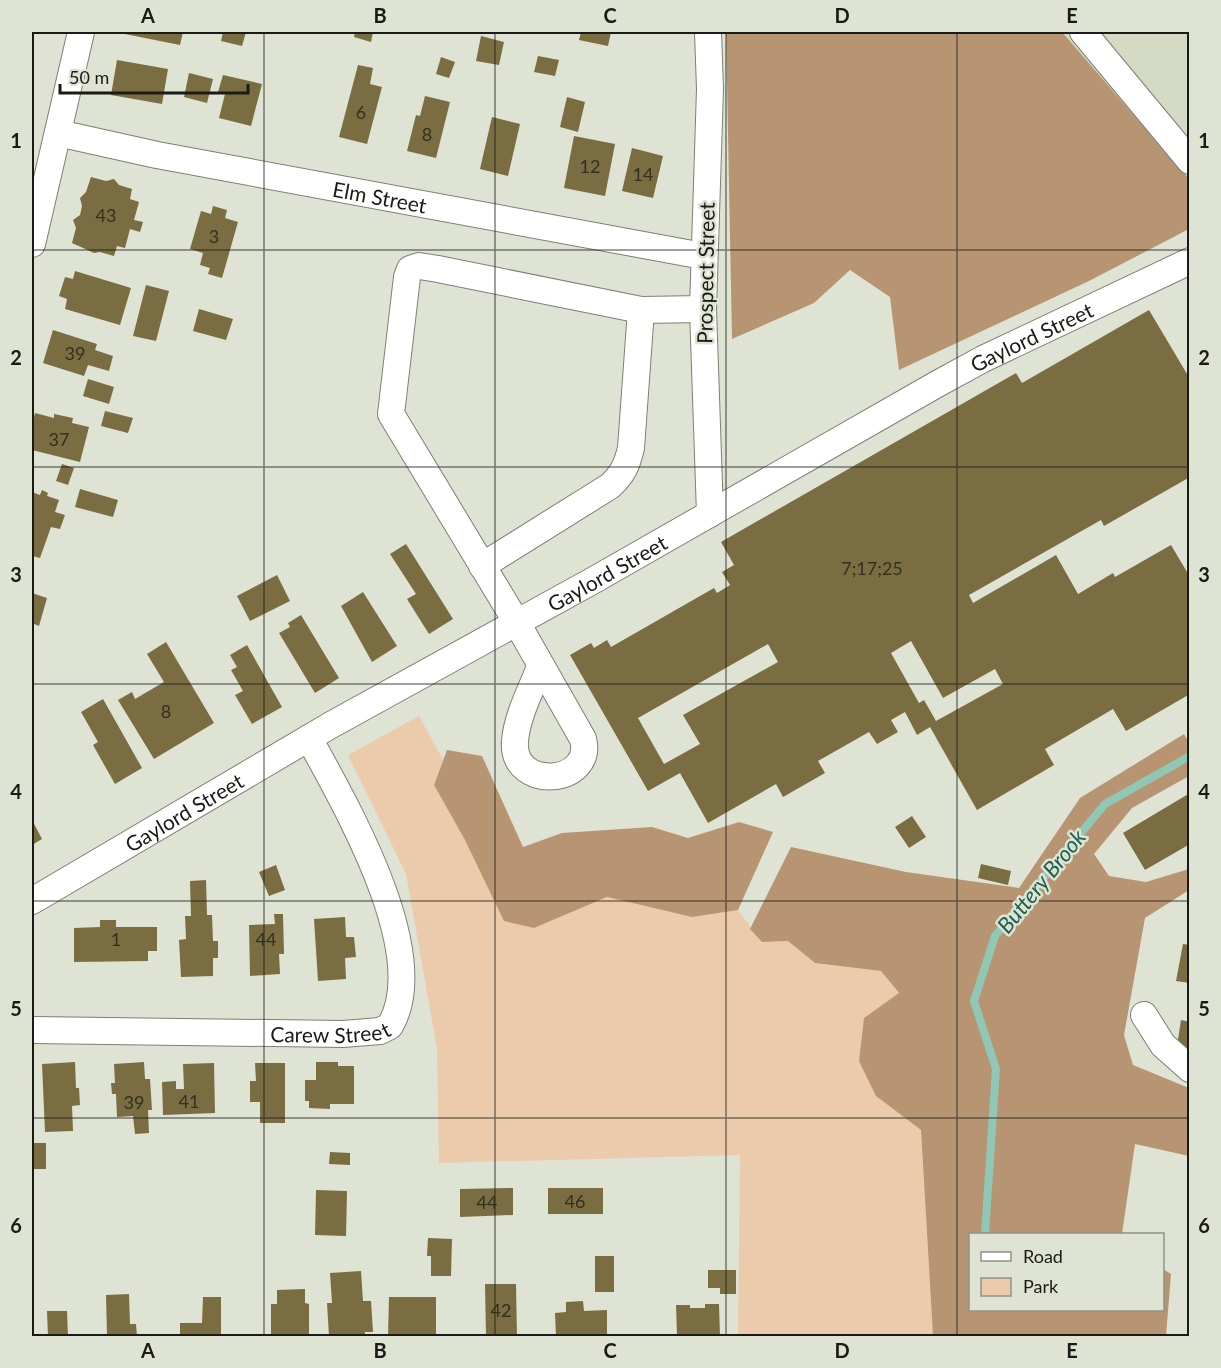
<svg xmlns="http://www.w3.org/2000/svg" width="1221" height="1368" font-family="Lato,sans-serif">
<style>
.built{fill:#d4dac4}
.green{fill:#ebcbab}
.forest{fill:#b89572}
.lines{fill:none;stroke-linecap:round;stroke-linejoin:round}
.stream{stroke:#90c8b5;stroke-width:8}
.building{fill:#7a6d41;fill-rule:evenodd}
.minor-casing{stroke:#7c8073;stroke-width:28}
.minor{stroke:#fff;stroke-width:26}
.grid{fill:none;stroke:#1a1b16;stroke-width:1.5;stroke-opacity:0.55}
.labels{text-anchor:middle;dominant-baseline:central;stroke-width:5;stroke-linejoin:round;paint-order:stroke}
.number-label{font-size:18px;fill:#323021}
.street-label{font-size:21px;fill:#1a1b16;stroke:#dfe3d4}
.water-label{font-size:22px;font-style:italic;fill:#1b614f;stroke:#dfe3d4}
.neatline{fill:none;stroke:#1a1b16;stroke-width:2}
.grid-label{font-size:20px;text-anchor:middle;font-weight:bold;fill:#1a1b16}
</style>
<rect width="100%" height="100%" fill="#dfe3d4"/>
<path class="built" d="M 1062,32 L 1189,32 L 1189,179 Z"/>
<path class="green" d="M 419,716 L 443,760 L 434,785 L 465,840 L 534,928 L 607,897 L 692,917 L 738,910 L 762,942 L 788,941 L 815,963 L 881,971 L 899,994 L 876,1096 L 921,1130 L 933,1336 L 738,1336 L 740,1155 L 439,1163 L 437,1049 L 406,874 L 348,755 Z"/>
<path class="forest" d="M 726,32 L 1062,32 L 1189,179 L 1189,229 L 1091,280 L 899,370 L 890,297 L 850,270 L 814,303 L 732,339 Z
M 1184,734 L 1189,743 L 1189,776 L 1132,808 L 1094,854 L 1109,876 L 1146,882 L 1189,869 L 1189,890 L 1145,918 L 1124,1035 L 1133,1065 L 1189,1088 L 1189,1156 L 1135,1144 L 1122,1234 L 970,1234 L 970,1310 L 1162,1310 L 1163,1269 L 1171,1274 L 1166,1336 L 933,1336 L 921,1130 L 876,1096 L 859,1061 L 864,1018 L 899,993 L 881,971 L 815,963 L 788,941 L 762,942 L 750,929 L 791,847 L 906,872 L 1019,888 L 1080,798 Z
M 447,750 L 482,756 L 523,847 L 562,833 L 652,827 L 688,838 L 739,822 L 773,832 L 738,910 L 692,917 L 607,897 L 534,928 L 504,921 L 465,840 L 434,785 Z"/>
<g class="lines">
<path class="stream" d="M 985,1234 L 996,1069 L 974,1001 L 995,936 L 1105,804 L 1190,756"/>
</g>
<path class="building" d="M 125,32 L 183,32 L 180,45 L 125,34 Z
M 223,32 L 246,32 L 242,46 L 221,41 Z
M 355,32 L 373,32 L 371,42 L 354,37 Z
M 581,32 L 611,32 L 608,46 L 579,40 Z
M 481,36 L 504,42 L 499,65 L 476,61 Z
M 538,56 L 559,60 L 555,76 L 534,72 Z
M 441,57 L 455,62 L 449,78 L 436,74 Z
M 117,60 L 168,69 L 162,104 L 111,95 Z
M 358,65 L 373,68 L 370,84 L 382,87 L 367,144 L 339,137 Z
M 189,73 L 213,79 L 207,103 L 184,97 Z
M 223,75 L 262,84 L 251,126 L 219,118 L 225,94 L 218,92 Z
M 425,96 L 450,102 L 436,158 L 407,151 L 416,115 L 420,116 Z
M 567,97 L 585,102 L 578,132 L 560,127 Z
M 492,117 L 520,124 L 508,176 L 480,169 Z
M 574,136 L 615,144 L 605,196 L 564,188 Z
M 632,148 L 663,156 L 653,198 L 622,191 Z
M 91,177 L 106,181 L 114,179 L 119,185 L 132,189 L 130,199 L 139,202 L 134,220 L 143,222 L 140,232 L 130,229 L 125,248 L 117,246 L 114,256 L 100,252 L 94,253 L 72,243 L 76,228 L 73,220 L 80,215 L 82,206 L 80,198 L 86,192 Z
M 213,206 L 227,210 L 225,218 L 238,222 L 222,278 L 208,274 L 210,268 L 200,265 L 203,253 L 190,249 L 201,211 L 211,214 Z
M 75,271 L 131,288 L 120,325 L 65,309 L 67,299 L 59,296 L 65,277 L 73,279 Z
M 146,285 L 169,291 L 156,341 L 133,336 Z
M 199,309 L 233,319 L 226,340 L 193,331 Z
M 1149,310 L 1190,379 L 1190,477 L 1104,526 L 1101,520 L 969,595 L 973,603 L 1056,555 L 1078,594 L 1113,573 L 1115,577 L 1171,545 L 1190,577 L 1190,694 L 1126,731 L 1113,709 L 1045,749 L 1054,765 L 977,810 L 930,727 L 917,735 L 905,712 L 891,720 L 898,732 L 877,744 L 869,732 L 818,761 L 825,773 L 783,797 L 776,784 L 708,823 L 680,773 L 648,791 L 570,655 L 591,643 L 594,648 L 607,640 L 611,647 L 714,588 L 717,593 L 730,585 L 722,572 L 734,565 L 721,542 L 1016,373 L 1022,383 ZM 911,641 L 943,698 L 995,669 L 1003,684 L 936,721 L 924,700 L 919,703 L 891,653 ZM 768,644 L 778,662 L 683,715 L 700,744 L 664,764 L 638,718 Z
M 53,330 L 97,344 L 95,350 L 113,356 L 109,371 L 88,365 L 84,376 L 43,363 Z
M 88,379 L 114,387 L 109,404 L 83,396 Z
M 105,411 L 133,418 L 128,433 L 101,426 Z
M 35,413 L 54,418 L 54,414 L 73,418 L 72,423 L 89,427 L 80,462 L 32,450 L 32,427 Z
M 62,464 L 74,468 L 68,485 L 56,481 Z
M 80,489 L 118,500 L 113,517 L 75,507 Z
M 42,490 L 48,493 L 47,496 L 59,500 L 55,512 L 65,515 L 60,529 L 51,527 L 40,558 L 32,556 L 32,492 L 40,495 Z
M 406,544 L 453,619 L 429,634 L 407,599 L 416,594 L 390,554 Z
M 277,575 L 290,601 L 250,621 L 237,596 Z
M 363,592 L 397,646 L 372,662 L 341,606 Z
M 32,593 L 47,598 L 39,626 L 32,623 Z
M 301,615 L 339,678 L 315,693 L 279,633 L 290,627 L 288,623 Z
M 166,642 L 214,723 L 154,759 L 118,700 L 132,692 L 135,699 L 164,682 L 147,654 Z
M 247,645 L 282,707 L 252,724 L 235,695 L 243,691 L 231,670 L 237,667 L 230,655 Z
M 103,699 L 142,768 L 115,784 L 93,745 L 98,742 L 81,712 Z
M 1190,793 L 1190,844 L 1145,870 L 1123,833 Z
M 912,816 L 926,837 L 909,848 L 895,827 Z
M 32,820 L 42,839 L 32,845 Z
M 981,864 L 1011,871 L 1008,885 L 978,878 Z
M 276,865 L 285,890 L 269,896 L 259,872 Z
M 206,880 L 207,915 L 212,915 L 213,941 L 218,941 L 218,958 L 213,958 L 213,976 L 181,977 L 179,940 L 186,939 L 185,916 L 191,916 L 190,881 Z
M 274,914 L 283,914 L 284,954 L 279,954 L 280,974 L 250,976 L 249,925 L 275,924 Z
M 345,917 L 346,937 L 354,937 L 356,957 L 345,958 L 346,979 L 318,981 L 314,919 Z
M 100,920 L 116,920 L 116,927 L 157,927 L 157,951 L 148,951 L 148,961 L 74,962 L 74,928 L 100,927 Z
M 1183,944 L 1190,945 L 1190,983 L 1176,981 Z
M 1181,1020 L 1190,1022 L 1190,1049 L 1177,1046 Z
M 75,1062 L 76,1088 L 79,1088 L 80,1105 L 72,1106 L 73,1131 L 45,1132 L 42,1064 Z
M 144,1062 L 145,1079 L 150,1079 L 152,1110 L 148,1110 L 149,1133 L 135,1134 L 133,1116 L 117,1117 L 116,1094 L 112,1094 L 111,1083 L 115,1083 L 114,1064 Z
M 316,1062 L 338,1062 L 338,1066 L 354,1066 L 354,1104 L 330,1104 L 330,1109 L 309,1108 L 309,1101 L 305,1101 L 305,1080 L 316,1080 Z
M 214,1063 L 215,1113 L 163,1115 L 162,1082 L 176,1081 L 176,1089 L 184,1089 L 183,1064 Z
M 255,1063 L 285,1063 L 285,1123 L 260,1123 L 260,1102 L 250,1102 L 250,1081 L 256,1081 Z
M 32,1143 L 46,1143 L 46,1169 L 32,1169 Z
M 330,1152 L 350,1153 L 350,1165 L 329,1164 Z
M 513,1188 L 513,1215 L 460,1217 L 460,1189 Z
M 548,1188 L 603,1188 L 603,1214 L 548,1214 Z
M 316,1190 L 347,1191 L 346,1236 L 315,1235 Z
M 428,1238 L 452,1239 L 451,1276 L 431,1276 L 431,1256 L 427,1256 Z
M 595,1256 L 614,1256 L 614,1292 L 595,1292 Z
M 708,1270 L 736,1270 L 736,1294 L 720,1294 L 720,1288 L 708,1288 Z
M 361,1271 L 363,1301 L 371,1301 L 373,1332 L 365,1332 L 365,1336 L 329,1336 L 327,1303 L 332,1303 L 330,1273 Z
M 485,1284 L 516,1284 L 517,1336 L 486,1336 Z
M 305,1289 L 305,1303 L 309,1304 L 309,1336 L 271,1336 L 271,1304 L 277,1304 L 277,1290 Z
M 129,1294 L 130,1324 L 136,1324 L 137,1336 L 107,1336 L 106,1295 Z
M 203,1297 L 221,1297 L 221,1336 L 180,1336 L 180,1323 L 202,1323 Z
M 389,1297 L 436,1297 L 436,1336 L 388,1336 Z
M 583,1301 L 584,1311 L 607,1310 L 607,1336 L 556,1336 L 555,1313 L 566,1312 L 566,1302 Z
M 705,1304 L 719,1304 L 720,1336 L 677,1336 L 676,1305 L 690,1305 L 690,1308 L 705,1308 Z
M 47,1311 L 67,1311 L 68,1336 L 48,1336 Z"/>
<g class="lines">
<defs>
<g id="minor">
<path d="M 708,32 L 710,89 L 703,309 L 710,514"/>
<path d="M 1083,32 L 1190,161"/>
<path id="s1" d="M 58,133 L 157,155 L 703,256"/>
<path d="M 32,244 L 81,32"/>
<path d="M 482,566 L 610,486 C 623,474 627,465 631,448 L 641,310"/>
<path d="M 540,667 C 531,690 517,716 515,741 C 511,792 595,785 583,739 L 517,623 L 391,414 L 407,277 L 410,269 L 419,266 L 438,269 L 641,310 L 703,309"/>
<path id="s2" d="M 32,901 L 331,725 L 594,580 L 939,383 L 983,359 L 1190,261"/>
<path d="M 1144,1015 L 1163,1045 L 1190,1069"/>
<path id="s3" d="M 32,1030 L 343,1034 L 380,1031 L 390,1026 C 433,953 344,803 309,738"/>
</g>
</defs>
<use href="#minor" class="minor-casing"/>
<use href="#minor" class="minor"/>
</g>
<path class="grid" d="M 264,32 L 264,1336M 495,32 L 495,1336M 726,32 L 726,1336M 957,32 L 957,1336M 32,250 L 1190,250M 32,467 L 1190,467M 32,684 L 1190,684M 32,901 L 1190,901M 32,1118 L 1190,1118"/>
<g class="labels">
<g class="number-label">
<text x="361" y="112">6</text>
<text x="427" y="134">8</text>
<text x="590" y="166">12</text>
<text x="643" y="174">14</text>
<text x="106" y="215">43</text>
<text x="214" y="236">3</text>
<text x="75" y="353">39</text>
<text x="59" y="439">37</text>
<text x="872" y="568">7;17;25</text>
<text x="166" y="711">8</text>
<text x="116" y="939">1</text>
<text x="266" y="939">44</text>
<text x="189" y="1101">41</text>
<text x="134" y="1102">39</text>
<text x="575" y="1201">46</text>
<text x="487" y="1202">44</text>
<text x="501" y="1310">42</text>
</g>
<g class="street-label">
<text stroke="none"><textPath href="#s1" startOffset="328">Elm Street</textPath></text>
<text transform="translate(705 273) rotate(-89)">Prospect Street</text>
<text stroke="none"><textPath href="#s2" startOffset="1148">Gaylord Street</textPath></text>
<text stroke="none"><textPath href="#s2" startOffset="662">Gaylord Street</textPath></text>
<text stroke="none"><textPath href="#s2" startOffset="176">Gaylord Street</textPath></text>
<text stroke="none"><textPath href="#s3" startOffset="298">Carew Street</textPath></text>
</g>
<g class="water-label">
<text transform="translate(1041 881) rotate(-51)">Buttery Brook</text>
</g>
</g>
<rect width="1221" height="1368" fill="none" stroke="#dfe3d4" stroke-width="66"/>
<rect x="969" y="1233" width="195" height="78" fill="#dfe3d4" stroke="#909388" stroke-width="1.5"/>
<rect x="981" y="1252" width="30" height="9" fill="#ffffff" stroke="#909388" stroke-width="1.5"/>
<text x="1023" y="1263" font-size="18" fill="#1a1b16">Road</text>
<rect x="981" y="1278" width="30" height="18" fill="#ebcbab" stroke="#909388" stroke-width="1.5"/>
<text x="1023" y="1293" font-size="18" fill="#1a1b16">Park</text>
<path d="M60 84v9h188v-9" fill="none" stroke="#1a1b16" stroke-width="3"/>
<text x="69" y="84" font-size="18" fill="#1a1b16" stroke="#dfe3d4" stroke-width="4.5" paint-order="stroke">50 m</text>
<rect x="33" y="33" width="1155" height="1302" class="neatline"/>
<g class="grid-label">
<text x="148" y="23">A</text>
<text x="380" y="23">B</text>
<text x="610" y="23">C</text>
<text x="842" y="23">D</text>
<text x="1072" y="23">E</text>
<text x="16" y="148">1</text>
<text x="1204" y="148">1</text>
<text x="16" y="365">2</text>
<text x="1204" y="365">2</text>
<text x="16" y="582">3</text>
<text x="1204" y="582">3</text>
<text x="16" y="799">4</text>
<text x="1204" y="799">4</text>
<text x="16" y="1016">5</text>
<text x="1204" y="1016">5</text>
<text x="16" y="1233">6</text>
<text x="1204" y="1233">6</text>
<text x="148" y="1358">A</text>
<text x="380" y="1358">B</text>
<text x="610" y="1358">C</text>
<text x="842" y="1358">D</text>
<text x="1072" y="1358">E</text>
</g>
</svg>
